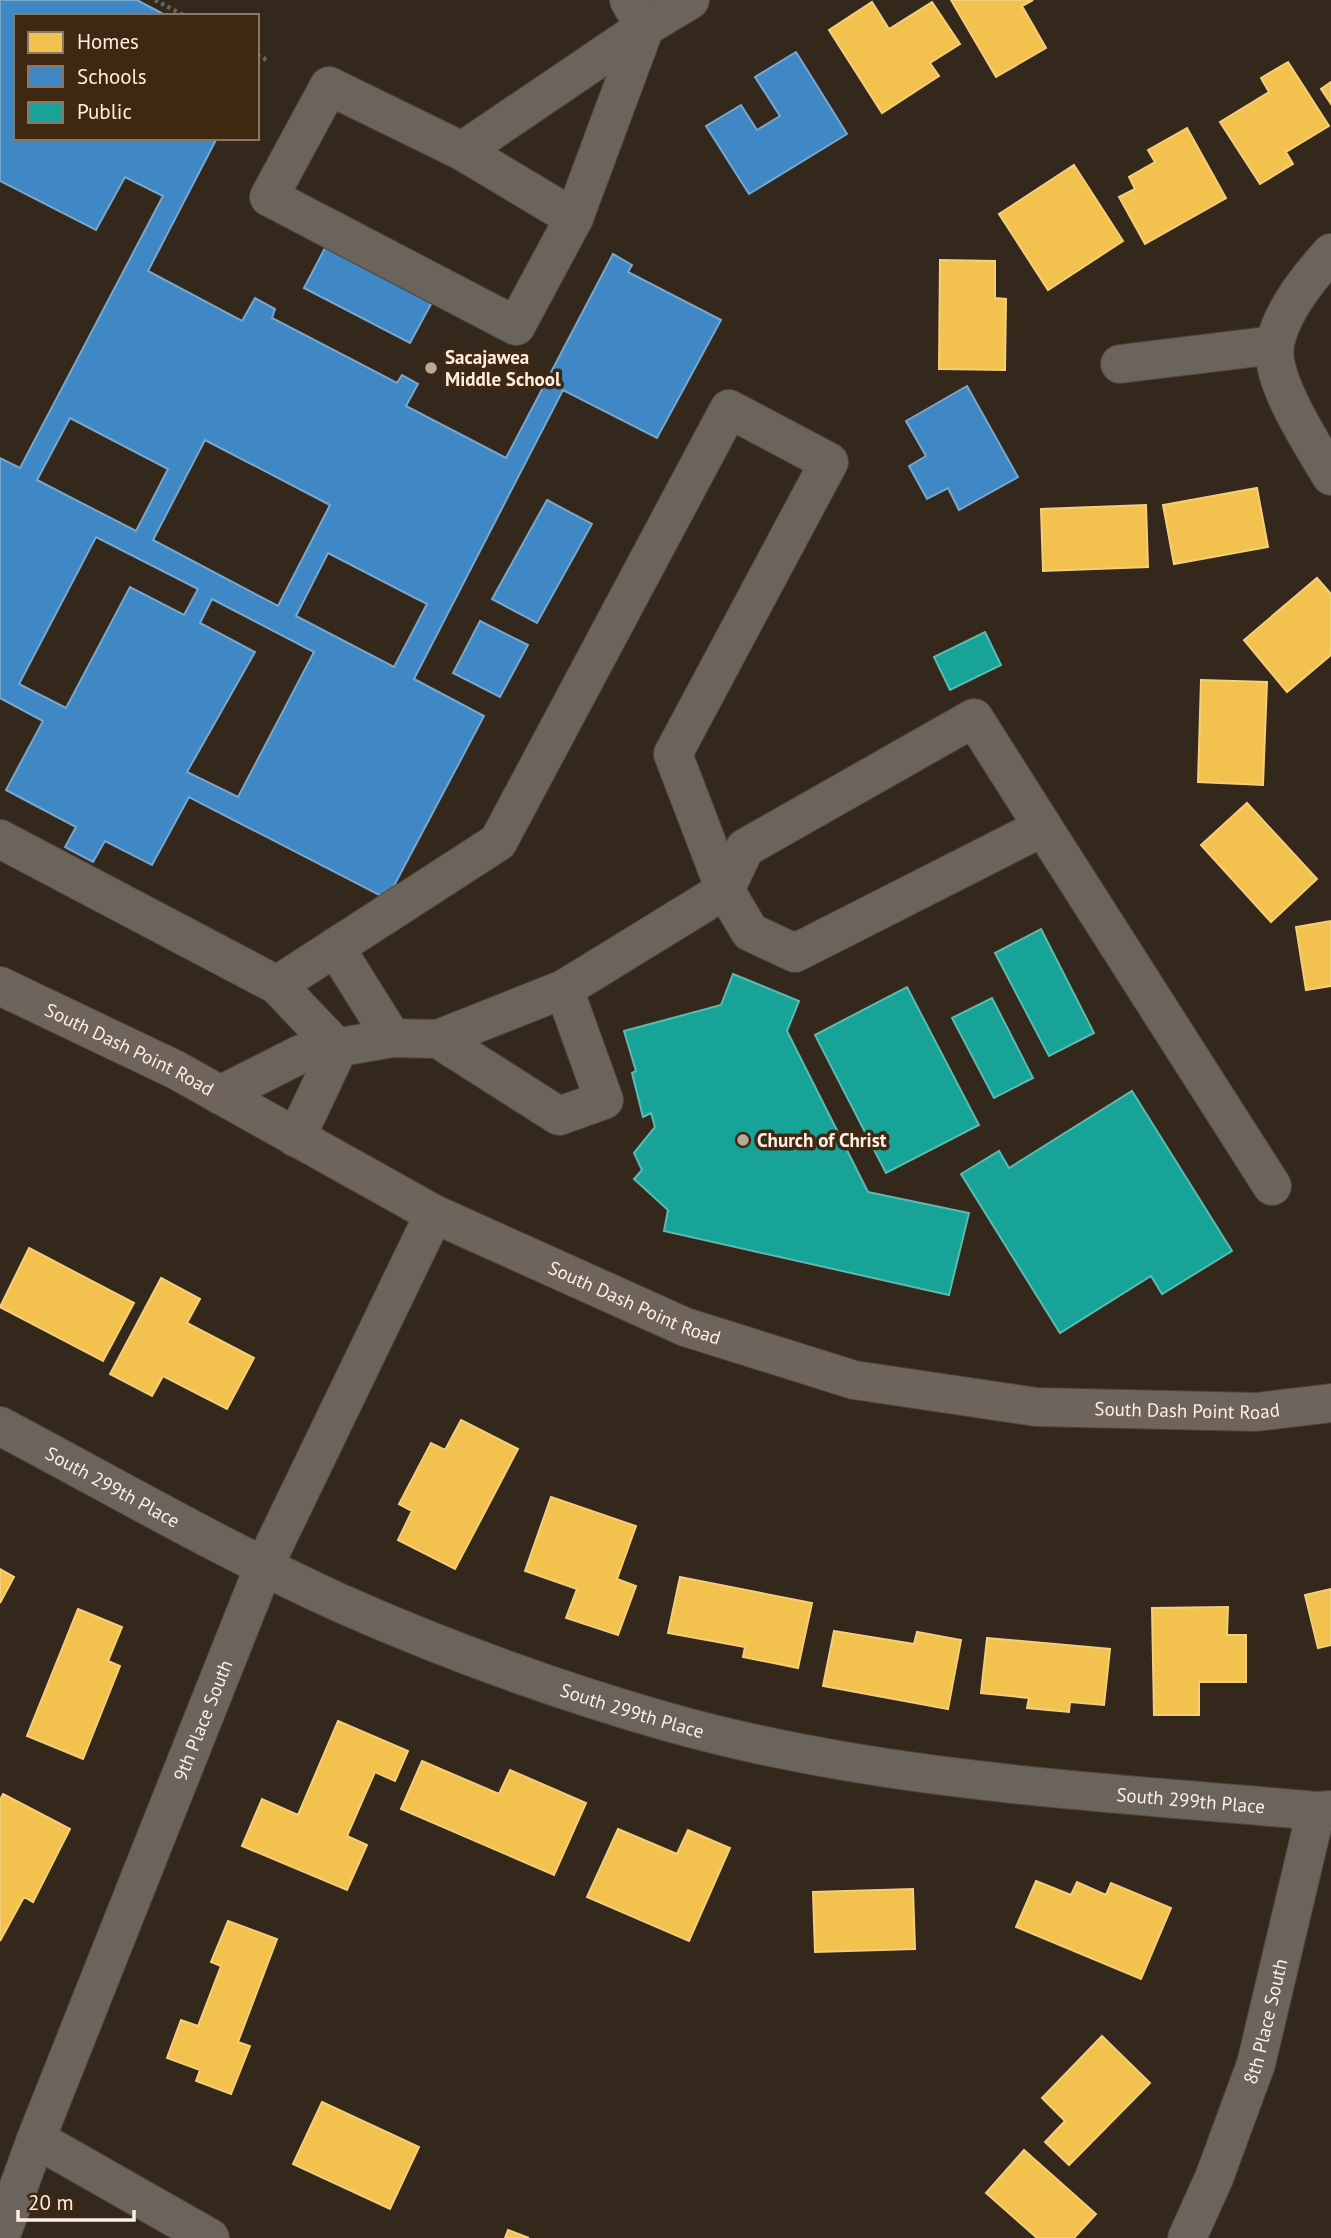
<svg xmlns="http://www.w3.org/2000/svg" width="1331" height="2238" font-family="'PT Sans',sans-serif">
<style>
.homes{fill:#f2c14e;stroke:#f6ce7a;stroke-width:2}
.schools{fill:#3f88c5;stroke:#78a7cd;stroke-width:2;fill-rule:evenodd}
.public{fill:#17a398;stroke:#5cbaae;stroke-width:2}
.lines{fill:none;stroke-linecap:round;stroke-linejoin:round}
.minor-casing{stroke:#4f443a;stroke-width:40}
.major-casing{stroke:#4f443a;stroke-width:40}
.path{stroke:#6a625a;stroke-width:4.5;stroke-dasharray:3.5 3.5;stroke-linecap:butt}
.minor{stroke:#6b645d;stroke-width:38}
.major{stroke:#6e645b;stroke-width:38}
.poi-dot{fill:#b7a99c;stroke:#3f2812;stroke-width:2.5}
.labels{text-anchor:middle;dominant-baseline:central;stroke-width:7;stroke-linejoin:round;paint-order:stroke}
.poi-label{font-size:19px;font-weight:bold;fill:#feeee1;stroke:#3f2812;text-anchor:start}
.street-label{font-size:19px;fill:#feeee1;stroke:#3f2812}
</style>
<rect width="100%" height="100%" fill="#34281c"/>
<path class="homes" d="M 951,0 L 1033,0 L 1022,6 L 1046,48 L 996,77 Z
M 872,2 L 889,29 L 932,2 L 960,44 L 930,63 L 939,76 L 882,113 L 829,30 Z
M 1288,62 L 1329,126 L 1286,152 L 1293,164 L 1260,184 L 1220,122 L 1269,92 L 1261,78 Z
M 1331,82 L 1331,104 L 1321,89 Z
M 1187,128 L 1226,198 L 1145,244 L 1119,197 L 1135,189 L 1129,177 L 1155,162 L 1148,150 Z
M 1074,165 L 1123,241 L 1048,290 L 999,214 Z
M 940,260 L 995,261 L 995,298 L 1006,299 L 1005,370 L 939,369 Z
M 1257,488 L 1268,547 L 1174,564 L 1163,505 Z
M 1146,505 L 1148,567 L 1043,571 L 1041,509 Z
M 1317,578 L 1331,594 L 1331,655 L 1287,692 L 1244,640 Z
M 1201,680 L 1267,682 L 1263,785 L 1198,782 Z
M 1247,803 L 1317,879 L 1271,922 L 1201,845 Z
M 1331,921 L 1331,986 L 1306,990 L 1296,927 Z
M 29,1248 L 134,1303 L 103,1361 L 0,1307 Z
M 161,1278 L 200,1299 L 187,1323 L 254,1358 L 227,1409 L 163,1376 L 152,1396 L 110,1374 Z
M 461,1420 L 518,1449 L 455,1569 L 398,1540 L 412,1511 L 399,1504 L 431,1443 L 445,1450 Z
M 551,1497 L 636,1526 L 617,1579 L 636,1586 L 618,1635 L 566,1618 L 577,1589 L 525,1571 Z
M 0,1569 L 14,1577 L 0,1603 Z
M 680,1577 L 812,1603 L 798,1668 L 743,1657 L 745,1647 L 668,1633 Z
M 1331,1589 L 1331,1645 L 1318,1648 L 1305,1595 Z
M 1228,1607 L 1227,1635 L 1246,1635 L 1246,1682 L 1199,1682 L 1199,1715 L 1154,1715 L 1152,1608 Z
M 78,1609 L 122,1627 L 108,1661 L 120,1666 L 83,1759 L 27,1736 Z
M 834,1631 L 914,1644 L 917,1632 L 961,1640 L 948,1709 L 823,1686 Z
M 987,1638 L 1110,1649 L 1104,1705 L 1070,1702 L 1069,1712 L 1027,1708 L 1029,1698 L 981,1693 Z
M 338,1721 L 408,1751 L 395,1781 L 375,1772 L 347,1836 L 367,1845 L 347,1890 L 242,1846 L 262,1799 L 298,1815 Z
M 422,1761 L 499,1794 L 510,1770 L 586,1803 L 554,1875 L 401,1809 Z
M 3,1794 L 70,1829 L 33,1902 L 24,1897 L 0,1941 L 0,1800 Z
M 618,1829 L 677,1854 L 688,1830 L 730,1848 L 689,1941 L 587,1897 Z
M 1036,1881 L 1071,1895 L 1077,1882 L 1106,1895 L 1111,1883 L 1171,1908 L 1141,1979 L 1016,1927 Z
M 913,1889 L 915,1949 L 815,1952 L 813,1892 Z
M 228,1921 L 277,1939 L 238,2042 L 250,2046 L 231,2094 L 196,2081 L 200,2070 L 167,2058 L 181,2020 L 198,2026 L 221,1966 L 211,1962 Z
M 1102,2036 L 1150,2083 L 1069,2165 L 1045,2142 L 1065,2121 L 1042,2098 Z
M 322,2102 L 419,2147 L 390,2209 L 293,2164 Z
M 1024,2150 L 1096,2214 L 1074,2238 L 1037,2238 L 986,2193 Z
M 508,2230 L 529,2238 L 505,2238 Z"/>
<path class="schools" d="M 0,0 L 137,0 L 167,16 L 16,16 L 16,138 L 217,138 L 148,271 L 242,321 L 255,298 L 275,309 L 272,318 L 397,383 L 402,375 L 418,384 L 406,406 L 506,458 L 613,254 L 632,265 L 628,272 L 721,320 L 657,438 L 563,390 L 414,679 L 484,716 L 387,899 L 189,797 L 152,865 L 105,841 L 93,862 L 65,847 L 76,827 L 6,790 L 43,721 L 0,698 L 0,458 L 20,468 L 163,196 L 125,177 L 96,230 L 0,181 ZM 70,418 L 168,469 L 136,531 L 37,480 ZM 205,440 L 330,505 L 278,606 L 153,540 ZM 96,537 L 198,589 L 184,615 L 130,587 L 66,708 L 19,684 ZM 328,553 L 427,604 L 394,667 L 296,616 ZM 212,599 L 314,652 L 238,797 L 187,772 L 255,652 L 200,623 Z
M 796,52 L 847,134 L 749,194 L 706,126 L 741,105 L 757,130 L 780,116 L 755,77 Z
M 326,246 L 437,293 L 410,343 L 304,288 Z
M 967,386 L 1018,477 L 959,510 L 948,488 L 927,499 L 909,466 L 926,456 L 906,421 Z
M 547,500 L 592,524 L 537,623 L 492,599 Z
M 480,621 L 528,645 L 500,697 L 453,673 Z"/>
<path class="public" d="M 985,632 L 1001,665 L 950,690 L 934,657 Z
M 1041,929 L 1094,1033 L 1049,1056 L 995,953 Z
M 733,974 L 799,1001 L 787,1031 L 868,1192 L 969,1213 L 949,1295 L 664,1231 L 668,1210 L 634,1179 L 642,1170 L 634,1153 L 655,1127 L 651,1113 L 643,1117 L 632,1073 L 636,1071 L 624,1031 L 721,1005 Z
M 907,987 L 979,1125 L 886,1173 L 815,1035 Z
M 992,998 L 1033,1078 L 994,1098 L 952,1018 Z
M 1132,1091 L 1232,1251 L 1162,1294 L 1151,1276 L 1060,1333 L 961,1174 L 999,1151 L 1009,1168 Z"/>
<g class="lines">
<defs>
<g id="minor">
<path d="M 629,0 L 645,27"/>
<path d="M 462,151 L 574,218 L 516,326 L 269,197 L 329,86 L 462,151 L 645,27 L 690,0"/>
<path d="M 574,218 L 645,27"/>
<path d="M 1331,253 C 1309,277 1281,312 1275,344 C 1269,380 1313,445 1331,476"/>
<path d="M 1120,364 L 1275,345"/>
<path d="M 1043,827 L 1272,1186"/>
<path d="M 0,839 L 277,985 L 338,1049"/>
<path d="M 335,947 L 392,1038"/>
<path d="M 438,1039 L 559,1116 L 604,1100 L 564,989"/>
<path d="M 220,1095 L 301,1054 L 392,1038 L 438,1039 L 564,989 L 725,890 L 745,848 L 974,718 L 1043,827 L 795,953 L 750,932 L 725,890 L 673,754 L 829,462 L 729,409 L 498,842 L 277,985"/>
<path d="M 296,1138 L 338,1049"/>
<path id="s1" d="M 0,1426 C 113,1486 224,1550 340,1603 C 446,1650 556,1690 668,1722 C 880,1782 1099,1791 1316,1811 L 1331,1810"/>
<path d="M 36,2139 L 210,2238"/>
<path id="s2" d="M 0,2238 L 36,2139 L 264,1566 L 434,1214"/>
<path id="s3" d="M 1187,2238 L 1214,2178 L 1256,2064 L 1316,1811"/>
</g>
<g id="major">
<path id="s4" d="M 0,986 L 176,1070 L 434,1214 L 685,1327 L 854,1380 L 1036,1407 L 1256,1412 L 1331,1403"/>
</g>
</defs>
<use href="#minor" class="minor-casing"/>
<use href="#major" class="major-casing"/>
<path class="path" d="M 155,0 L 185,16
M 257,55 L 269,61"/>
<use href="#minor" class="minor"/>
<use href="#major" class="major"/>
</g>
<g class="poi-dot">
<circle cx="431" cy="368" r="7"/>
<circle cx="743" cy="1140" r="7"/>
</g>
<g class="labels">
<g class="poi-label">
<text x="445" y="357">Sacajawea<tspan x="445" dy="22">Middle School</tspan></text>
<text x="757" y="1140">Church of Christ</text>
</g>
<g class="street-label">
<text stroke="none"><textPath href="#s4" startOffset="144">South Dash Point Road</textPath></text>
<text stroke="none"><textPath href="#s4" startOffset="710">South Dash Point Road</textPath></text>
<text stroke="none"><textPath href="#s4" startOffset="1278">South Dash Point Road</textPath></text>
<text stroke="none"><textPath href="#s1" startOffset="128">South 299th Place</textPath></text>
<text stroke="none"><textPath href="#s1" startOffset="695">South 299th Place</textPath></text>
<text stroke="none"><textPath href="#s2" startOffset="556">9th Place South</textPath></text>
<text stroke="none"><textPath href="#s1" startOffset="1262">South 299th Place</textPath></text>
<text stroke="none"><textPath href="#s3" startOffset="231">8th Place South</textPath></text>
</g>
</g>
<rect x="14" y="14" width="245" height="126" fill="#3f2812" stroke="#8b7765" stroke-width="2"/>
<rect x="28" y="32" width="35" height="21" fill="#f2c14e" stroke="#8b7765" stroke-width="2"/>
<text x="77" y="49" font-size="21" fill="#feeee1">Homes</text>
<rect x="28" y="66" width="35" height="21" fill="#3f88c5" stroke="#8b7765" stroke-width="2"/>
<text x="77" y="84" font-size="21" fill="#feeee1">Schools</text>
<rect x="28" y="102" width="35" height="21" fill="#17a398" stroke="#8b7765" stroke-width="2"/>
<text x="77" y="119" font-size="21" fill="#feeee1">Public</text>
<path d="M18 2210v10h116v-10" fill="none" stroke="#feeee1" stroke-width="3.5"/>
<text x="28" y="2210" font-size="21" fill="#feeee1" stroke="#3f2812" stroke-width="5" paint-order="stroke">20 m</text>
</svg>
